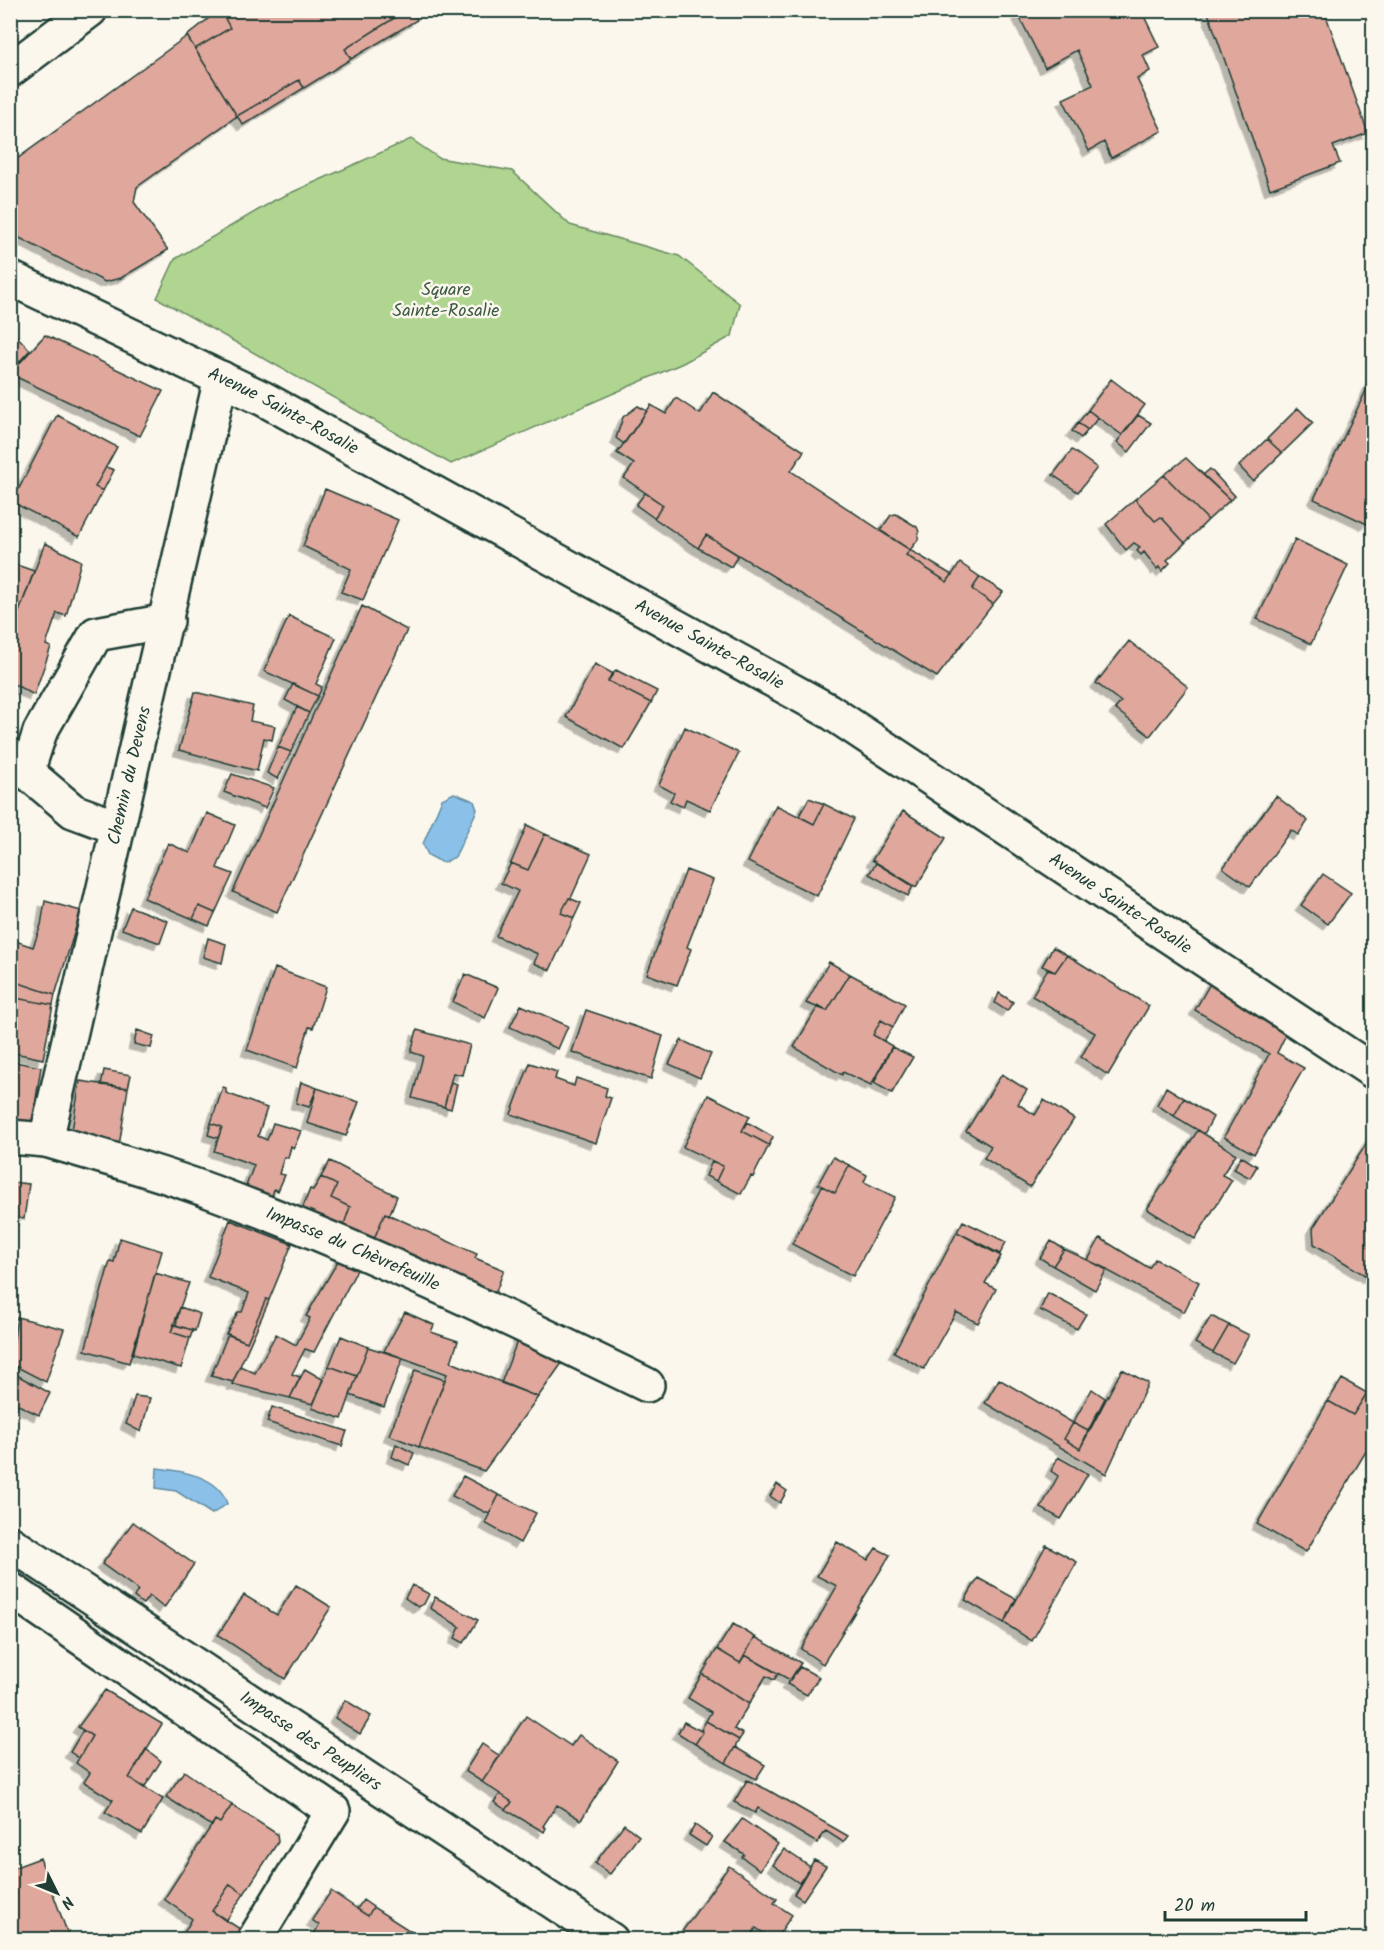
<svg xmlns="http://www.w3.org/2000/svg" width="1384" height="1950" font-family="Kalam,sans-serif">
<style>
.green{fill:#b0d591;stroke:#688962;stroke-width:1.5}
.water{fill:#8bc1e9;stroke:#608ca1;stroke-width:1.5}
.building{fill:#e0a79c;stroke:#1f3d34;stroke-width:1.5;filter:url(#shadow)}
.lines{fill:none;stroke-linecap:round;stroke-linejoin:round}
.minor-casing{stroke:#1f3d34;stroke-width:38}
.minor{stroke:#fbf7ec;stroke-width:33}
.labels{text-anchor:middle;dominant-baseline:central;stroke-width:5;stroke-linejoin:round;paint-order:stroke}
.park-label{font-size:18px;fill:#3c5b47;stroke:#fbf7ec}
.street-label{font-size:18px;fill:#1f3d34;stroke:#fbf7ec}
</style>
<defs>
<filter id="shadow"><feDropShadow dx="-5.5" dy="5.5" stdDeviation="0" flood-color="#0004"/></filter>
</defs>
<rect width="100%" height="100%" fill="#fbf7ec"/>
<filter id="ink" filterUnits="userSpaceOnUse"><feTurbulence type="fractalNoise" baseFrequency=".0167" numOctaves="2"/><feDisplacementMap in="SourceGraphic" scale="12" xChannelSelector="R" yChannelSelector="G"/><feConvolveMatrix kernelMatrix="1 2 1 2 8 2 1 2 1" color-interpolation-filters="sRGB"/></filter>
<g filter="url(#ink)">
<path class="green" d="M 411,139 L 439,158 L 512,171 L 570,225 L 679,256 L 740,304 L 732,336 L 683,363 L 451,464 L 157,298 L 175,259 L 275,200 Z"/>
<path class="water" d="M 454,793 L 474,801 L 477,810 L 455,857 L 443,863 L 428,855 L 423,844 L 442,799 Z
M 157,1468 C 182,1471 220,1476 227,1504 L 212,1514 L 176,1491 L 156,1488 Z"/>
<path class="building" d="M 219,10 L 231,10 L 223,15 L 230,28 L 195,49 L 187,36 Z
M 231,10 L 407,10 L 345,49 L 351,59 L 304,88 L 299,80 L 237,116 L 195,49 L 230,28 L 223,15 Z
M 407,10 L 412,10 L 417,20 L 351,59 L 345,49 Z
M 1016,10 L 1141,10 L 1159,47 L 1143,55 L 1150,71 L 1137,79 L 1162,131 L 1111,158 L 1104,142 L 1089,151 L 1063,99 L 1093,85 L 1077,50 L 1045,68 Z
M 1207,10 L 1324,10 L 1368,133 L 1333,146 L 1340,163 L 1270,189 Z
M 187,36 L 237,116 L 137,187 L 134,202 L 168,250 L 121,278 L 105,282 L 10,233 L 10,164 Z
M 299,80 L 304,88 L 243,125 L 237,116 Z
M 10,329 L 30,350 L 10,372 Z
M 45,335 L 163,391 L 140,436 L 10,374 Z
M 1374,374 L 1374,511 L 1367,524 L 1314,499 Z
M 1111,379 L 1145,405 L 1122,435 L 1088,410 Z
M 713,392 L 804,451 L 791,471 L 910,550 L 906,555 L 947,582 L 960,563 L 980,577 L 972,589 L 993,604 L 937,677 L 706,535 L 698,548 L 654,518 L 663,505 L 624,478 L 634,464 L 617,453 L 651,405 L 666,414 L 676,398 L 700,414 Z
M 638,406 L 647,411 L 624,444 L 616,438 L 623,417 Z
M 1298,408 L 1313,423 L 1282,453 L 1267,439 Z
M 1088,410 L 1098,418 L 1088,430 L 1078,423 Z
M 57,415 L 117,447 L 95,487 L 103,491 L 79,537 L 12,502 Z
M 1138,415 L 1151,423 L 1129,452 L 1117,442 Z
M 1078,423 L 1088,430 L 1081,438 L 1072,431 Z
M 1267,439 L 1282,453 L 1253,481 L 1239,466 Z
M 1072,450 L 1097,468 L 1078,492 L 1053,475 Z
M 1186,458 L 1230,500 L 1208,520 L 1164,475 Z
M 106,467 L 114,470 L 103,491 L 95,487 Z
M 1210,469 L 1235,496 L 1230,500 L 1203,475 Z
M 1164,475 L 1208,520 L 1185,543 L 1161,517 L 1155,521 L 1135,499 Z
M 325,489 L 398,520 L 363,600 L 341,592 L 351,569 L 303,546 Z
M 645,493 L 663,505 L 654,518 L 636,505 Z
M 1135,499 L 1155,521 L 1161,517 L 1185,543 L 1167,560 L 1170,563 L 1162,571 L 1159,567 L 1157,569 L 1144,552 L 1141,555 L 1137,551 L 1140,547 L 1134,543 L 1126,550 L 1106,524 Z
M 896,514 L 917,527 L 919,532 L 918,540 L 910,550 L 880,531 L 891,515 Z
M 706,535 L 738,555 L 731,567 L 698,548 Z
M 1295,539 L 1348,565 L 1311,644 L 1257,619 Z
M 45,543 L 81,561 L 66,616 L 57,613 L 46,645 L 51,647 L 34,695 L 10,682 L 10,636 Z
M 910,550 L 952,575 L 947,582 L 906,555 Z
M 14,564 L 34,571 L 10,636 L 10,573 Z
M 980,577 L 1003,592 L 993,604 L 972,589 Z
M 362,606 L 407,630 L 277,912 L 233,892 Z
M 289,616 L 336,638 L 316,684 L 322,687 L 318,696 L 264,671 Z
M 1129,641 L 1188,687 L 1150,736 L 1115,709 L 1121,702 L 1096,683 Z
M 595,664 L 612,673 L 608,681 L 651,703 L 624,749 L 566,717 Z
M 616,670 L 657,691 L 651,703 L 608,681 Z
M 293,684 L 318,696 L 309,713 L 285,700 Z
M 195,692 L 253,706 L 250,721 L 275,726 L 272,740 L 264,738 L 257,771 L 179,750 Z
M 297,707 L 309,713 L 291,752 L 278,747 Z
M 685,727 L 739,753 L 710,810 L 686,799 L 683,807 L 670,801 L 674,793 L 659,785 Z
M 278,747 L 291,752 L 278,779 L 267,773 Z
M 232,774 L 274,788 L 265,808 L 224,792 Z
M 1276,796 L 1308,821 L 1298,835 L 1291,830 L 1250,887 L 1223,868 Z
M 809,798 L 824,804 L 814,824 L 799,816 Z
M 824,804 L 854,819 L 817,896 L 748,862 L 776,805 L 814,824 Z
M 903,811 L 946,838 L 916,887 L 872,860 Z
M 207,813 L 235,825 L 217,868 L 233,874 L 215,913 L 199,906 L 193,919 L 144,898 L 168,843 L 190,853 Z
M 527,825 L 545,834 L 528,870 L 511,863 Z
M 545,834 L 591,854 L 571,898 L 569,898 L 561,913 L 574,918 L 550,970 L 534,963 L 538,954 L 496,936 L 518,891 L 501,883 L 511,863 L 528,870 Z
M 876,863 L 913,886 L 908,896 L 869,874 Z
M 686,870 L 713,880 L 687,947 L 691,949 L 677,985 L 647,974 Z
M 1323,874 L 1351,893 L 1328,924 L 1301,905 Z
M 569,898 L 581,903 L 574,918 L 561,913 Z
M 45,901 L 81,911 L 55,995 L 10,980 L 10,939 L 33,947 L 41,925 Z
M 199,906 L 215,913 L 209,926 L 193,919 Z
M 131,907 L 168,921 L 160,943 L 122,929 Z
M 208,938 L 226,944 L 222,963 L 203,957 Z
M 1053,947 L 1067,955 L 1055,972 L 1042,966 Z
M 1067,955 L 1149,1006 L 1108,1075 L 1081,1057 L 1095,1033 L 1032,996 L 1047,970 L 1055,972 Z
M 829,962 L 850,974 L 827,1011 L 806,1003 Z
M 275,968 L 326,987 L 313,1028 L 309,1027 L 297,1068 L 247,1050 Z
M 465,974 L 498,988 L 485,1018 L 453,1002 Z
M 850,974 L 905,1004 L 893,1027 L 881,1020 L 873,1035 L 892,1046 L 871,1085 L 843,1072 L 842,1075 L 794,1047 L 818,1006 L 827,1011 Z
M 10,980 L 55,995 L 53,1005 L 10,997 Z
M 1212,980 L 1289,1028 L 1277,1053 L 1304,1068 L 1254,1154 L 1224,1137 L 1269,1054 L 1195,1010 Z
M 999,993 L 1013,1002 L 1007,1011 L 995,1003 Z
M 10,997 L 53,1005 L 43,1059 L 10,1052 Z
M 521,1005 L 568,1026 L 558,1049 L 510,1027 Z
M 586,1010 L 663,1036 L 651,1079 L 572,1052 Z
M 881,1020 L 893,1027 L 884,1041 L 873,1035 Z
M 137,1030 L 154,1036 L 151,1048 L 134,1044 Z
M 417,1030 L 470,1045 L 462,1075 L 453,1073 L 444,1107 L 412,1098 L 423,1056 L 411,1052 Z
M 681,1040 L 711,1054 L 700,1078 L 669,1064 Z
M 892,1047 L 913,1057 L 892,1093 L 874,1083 Z
M 10,1061 L 41,1067 L 32,1124 L 10,1121 Z
M 530,1063 L 557,1072 L 555,1079 L 574,1086 L 576,1078 L 607,1088 L 605,1096 L 611,1098 L 596,1143 L 511,1114 Z
M 104,1070 L 131,1075 L 128,1088 L 101,1085 Z
M 1002,1074 L 1027,1090 L 1018,1104 L 1035,1115 L 1044,1100 L 1074,1119 L 1030,1187 L 984,1158 L 991,1146 L 966,1131 Z
M 80,1081 L 128,1088 L 119,1146 L 71,1137 Z
M 301,1082 L 317,1088 L 309,1107 L 296,1103 Z
M 451,1082 L 457,1084 L 451,1109 L 444,1107 Z
M 223,1087 L 226,1088 L 226,1093 L 267,1108 L 258,1136 L 267,1140 L 273,1123 L 301,1131 L 294,1148 L 291,1146 L 288,1158 L 284,1157 L 279,1174 L 285,1175 L 278,1191 L 274,1189 L 270,1205 L 243,1194 L 254,1165 L 214,1151 L 222,1127 L 211,1123 Z
M 1166,1087 L 1184,1098 L 1174,1116 L 1157,1105 Z
M 317,1088 L 359,1102 L 346,1136 L 307,1123 Z
M 708,1095 L 750,1116 L 742,1131 L 769,1145 L 753,1177 L 751,1176 L 741,1194 L 716,1181 L 723,1166 L 683,1147 Z
M 1184,1098 L 1213,1117 L 1204,1134 L 1174,1116 Z
M 747,1122 L 773,1137 L 769,1145 L 742,1131 Z
M 211,1123 L 222,1127 L 218,1138 L 208,1135 Z
M 1198,1130 L 1236,1154 L 1222,1175 L 1232,1180 L 1195,1239 L 1147,1209 Z
M 1373,1133 L 1374,1269 L 1368,1277 L 1314,1244 L 1313,1228 Z
M 1241,1156 L 1257,1166 L 1250,1178 L 1234,1169 Z
M 833,1157 L 849,1165 L 835,1193 L 818,1184 Z
M 330,1161 L 397,1196 L 389,1216 L 385,1213 L 370,1248 L 341,1233 L 350,1207 L 331,1198 L 337,1185 L 321,1177 Z
M 712,1161 L 723,1166 L 716,1181 L 706,1176 Z
M 849,1165 L 867,1175 L 864,1182 L 895,1197 L 853,1276 L 792,1244 L 822,1186 L 835,1193 Z
M 321,1177 L 337,1185 L 331,1198 L 350,1207 L 341,1233 L 299,1217 L 310,1189 L 313,1190 Z
M 10,1182 L 29,1184 L 24,1219 L 10,1217 Z
M 385,1213 L 477,1254 L 475,1258 L 504,1270 L 491,1305 L 370,1248 Z
M 230,1220 L 292,1244 L 269,1300 L 266,1299 L 247,1342 L 226,1334 L 238,1312 L 242,1312 L 249,1293 L 208,1277 Z
M 963,1221 L 1006,1242 L 1000,1254 L 957,1232 Z
M 957,1232 L 1001,1256 L 985,1283 L 996,1289 L 978,1323 L 956,1312 L 924,1369 L 894,1352 Z
M 120,1238 L 162,1251 L 129,1363 L 85,1350 L 110,1261 L 114,1262 Z
M 1100,1238 L 1149,1268 L 1155,1259 L 1199,1282 L 1184,1312 L 1088,1260 Z
M 1051,1241 L 1064,1249 L 1053,1266 L 1040,1258 Z
M 1064,1249 L 1107,1269 L 1095,1290 L 1053,1266 Z
M 342,1254 L 361,1262 L 314,1352 L 305,1349 L 292,1374 L 300,1377 L 290,1398 L 232,1384 L 240,1366 L 255,1373 L 276,1334 L 296,1345 L 310,1318 L 306,1316 Z
M 155,1273 L 189,1283 L 171,1332 L 190,1338 L 181,1368 L 133,1354 Z
M 1048,1293 L 1086,1314 L 1077,1329 L 1040,1310 Z
M 266,1299 L 269,1300 L 268,1303 L 233,1382 L 211,1376 L 228,1334 L 247,1342 Z
M 180,1307 L 200,1314 L 195,1331 L 176,1325 Z
M 405,1312 L 434,1325 L 431,1332 L 458,1341 L 451,1362 L 538,1397 L 484,1471 L 419,1447 L 447,1374 L 384,1351 Z
M 1211,1316 L 1229,1325 L 1213,1353 L 1195,1343 Z
M 17,1317 L 64,1329 L 46,1382 L 15,1366 L 12,1355 Z
M 174,1325 L 193,1330 L 190,1338 L 171,1332 Z
M 1229,1325 L 1249,1335 L 1233,1363 L 1213,1353 Z
M 521,1331 L 567,1356 L 538,1397 L 501,1383 Z
M 341,1336 L 368,1347 L 357,1376 L 329,1366 Z
M 368,1347 L 403,1358 L 384,1407 L 350,1395 Z
M 329,1366 L 357,1376 L 342,1419 L 312,1408 Z
M 305,1369 L 324,1380 L 313,1404 L 290,1398 Z
M 1122,1369 L 1148,1383 L 1106,1474 L 985,1403 L 999,1379 L 1073,1423 L 1064,1439 L 1080,1449 Z
M 415,1370 L 445,1380 L 419,1447 L 389,1435 Z
M 13,1373 L 50,1393 L 39,1415 L 10,1401 Z
M 1342,1379 L 1367,1393 L 1353,1415 L 1328,1401 Z
M 1092,1389 L 1105,1398 L 1088,1431 L 1073,1423 Z
M 1367,1393 L 1374,1397 L 1374,1438 L 1306,1552 L 1257,1524 L 1328,1401 L 1353,1415 Z
M 135,1396 L 150,1398 L 141,1432 L 126,1424 Z
M 272,1407 L 347,1431 L 342,1446 L 267,1422 Z
M 1073,1423 L 1088,1431 L 1080,1449 L 1064,1439 Z
M 396,1444 L 414,1453 L 409,1465 L 392,1457 Z
M 1058,1457 L 1088,1474 L 1061,1519 L 1041,1508 L 1058,1476 L 1051,1471 Z
M 463,1476 L 499,1495 L 489,1514 L 452,1496 Z
M 777,1484 L 787,1491 L 780,1503 L 770,1496 Z
M 499,1495 L 536,1513 L 520,1543 L 485,1523 Z
M 133,1522 L 194,1564 L 164,1608 L 149,1596 L 143,1604 L 134,1597 L 138,1590 L 102,1564 Z
M 837,1542 L 868,1560 L 876,1548 L 890,1555 L 823,1664 L 801,1649 L 837,1586 L 817,1576 Z
M 1046,1545 L 1077,1562 L 1032,1641 L 1004,1623 Z
M 978,1578 L 1016,1599 L 1004,1623 L 965,1600 Z
M 296,1585 L 331,1607 L 285,1679 L 218,1635 L 244,1595 L 277,1615 Z
M 412,1585 L 429,1594 L 424,1604 L 418,1607 L 405,1598 Z
M 435,1597 L 478,1620 L 464,1643 L 455,1638 L 460,1627 L 430,1608 Z
M 733,1624 L 755,1637 L 740,1663 L 717,1649 Z
M 755,1637 L 801,1663 L 790,1680 L 745,1655 Z
M 717,1649 L 740,1663 L 745,1655 L 778,1674 L 774,1680 L 766,1676 L 749,1704 L 702,1674 Z
M 800,1667 L 819,1677 L 807,1695 L 787,1684 Z
M 702,1674 L 749,1704 L 734,1729 L 743,1734 L 739,1740 L 706,1721 L 711,1712 L 688,1698 Z
M 105,1690 L 162,1724 L 129,1778 L 163,1799 L 142,1834 L 105,1812 L 113,1800 L 84,1782 L 90,1773 L 76,1763 L 92,1736 L 78,1727 Z
M 345,1700 L 371,1716 L 360,1734 L 335,1718 Z
M 526,1716 L 571,1746 L 579,1735 L 618,1761 L 581,1820 L 557,1805 L 543,1826 L 546,1828 L 544,1832 L 506,1810 L 512,1802 L 482,1782 Z
M 706,1721 L 739,1740 L 726,1763 L 695,1744 L 703,1732 L 701,1730 Z
M 684,1722 L 703,1732 L 695,1744 L 678,1733 Z
M 83,1730 L 92,1736 L 79,1758 L 70,1752 Z
M 482,1744 L 500,1756 L 482,1782 L 465,1771 Z
M 735,1747 L 765,1765 L 756,1779 L 726,1763 Z
M 146,1749 L 161,1761 L 144,1788 L 129,1778 Z
M 184,1771 L 232,1805 L 220,1823 L 215,1820 L 212,1826 L 166,1797 Z
M 747,1780 L 768,1790 L 848,1836 L 843,1842 L 826,1831 L 817,1843 L 758,1808 L 755,1813 L 734,1802 Z
M 500,1794 L 512,1802 L 506,1810 L 494,1802 Z
M 232,1805 L 277,1834 L 278,1842 L 244,1894 L 230,1884 L 212,1911 L 240,1929 L 233,1940 L 188,1940 L 182,1936 L 192,1919 L 164,1899 L 215,1820 L 220,1823 Z
M 742,1819 L 778,1844 L 760,1870 L 742,1857 L 744,1854 L 725,1842 Z
M 624,1824 L 639,1836 L 610,1874 L 595,1863 Z
M 695,1825 L 712,1837 L 706,1846 L 689,1835 Z
M 784,1849 L 810,1867 L 799,1883 L 773,1865 Z
M 40,1858 L 70,1940 L 10,1940 L 10,1869 Z
M 814,1860 L 826,1866 L 803,1900 L 794,1894 Z
M 729,1866 L 777,1899 L 774,1903 L 792,1915 L 775,1940 L 766,1940 L 768,1936 L 756,1928 L 748,1940 L 676,1940 Z
M 230,1884 L 244,1894 L 226,1921 L 212,1911 Z
M 331,1891 L 368,1916 L 373,1907 L 412,1932 L 410,1936 L 407,1933 L 403,1940 L 311,1940 L 319,1925 L 312,1920 Z
M 363,1900 L 373,1907 L 368,1916 L 357,1909 Z"/>
<g class="lines">
<defs>
<g id="minor">
<path d="M 10,70 L 90,10"/>
<path id="s1" d="M 10,278 L 264,399 L 829,711 L 1374,1072"/>
<path d="M 116,827 L 73,811 L 27,772 L 40,732 L 96,634 L 167,621"/>
<path id="s2" d="M 10,1137 L 46,1140 L 221,378"/>
<path id="s3" d="M 46,1140 C 103,1157 160,1172 215,1193 C 363,1248 505,1316 647,1385"/>
<path id="s4" d="M 10,1543 L 611,1940"/>
<path d="M 10,1589 L 333,1811 L 254,1940"/>
</g>
</defs>
<use href="#minor" class="minor-casing"/>
<use href="#minor" class="minor"/>
</g>
</g>
<g class="labels">
<g class="park-label">
<text x="446" y="290">Square<tspan x="446" dy="21">Sainte-Rosalie</tspan></text>
</g>
<g class="street-label">
<text stroke="none"><textPath href="#s1" startOffset="304">Avenue Sainte-Rosalie</textPath></text>
<text stroke="none"><textPath href="#s1" startOffset="790">Avenue Sainte-Rosalie</textPath></text>
<text stroke="none"><textPath href="#s2" startOffset="410">Chemin du Devens</textPath></text>
<text stroke="none"><textPath href="#s1" startOffset="1276">Avenue Sainte-Rosalie</textPath></text>
<text stroke="none"><textPath href="#s3" startOffset="326">Impasse du Chèvrefeuille</textPath></text>
<text stroke="none"><textPath href="#s4" startOffset="360">Impasse des Peupliers</textPath></text>
</g>
</g>
<rect width="1384" height="1950" fill="none" stroke="#fbf7ec" stroke-width="36"/>
<rect x="18" y="18" width="1348" height="1914" fill="none" stroke="#1f3d34" stroke-width="2" filter="url(#ink)"/>
<g transform="translate(57 1893) rotate(133)" stroke="#fbf7ec" stroke-width="4.5" paint-order="stroke">
<path d="M0-4.5L10 22L0 15L-10 22Z" fill="#1f3d34"/>
<text y="-9" font-size="16" font-weight="bold" text-anchor="middle" fill="#1f3d34">N</text>
</g>
<path d="M1165 1911v9h141v-9" fill="none" stroke="#1f3d34" stroke-width="3"/>
<text x="1174" y="1911" font-size="18" fill="#1f3d34" stroke="#fbf7ec" stroke-width="4.5" paint-order="stroke">20 m</text>
</svg>
